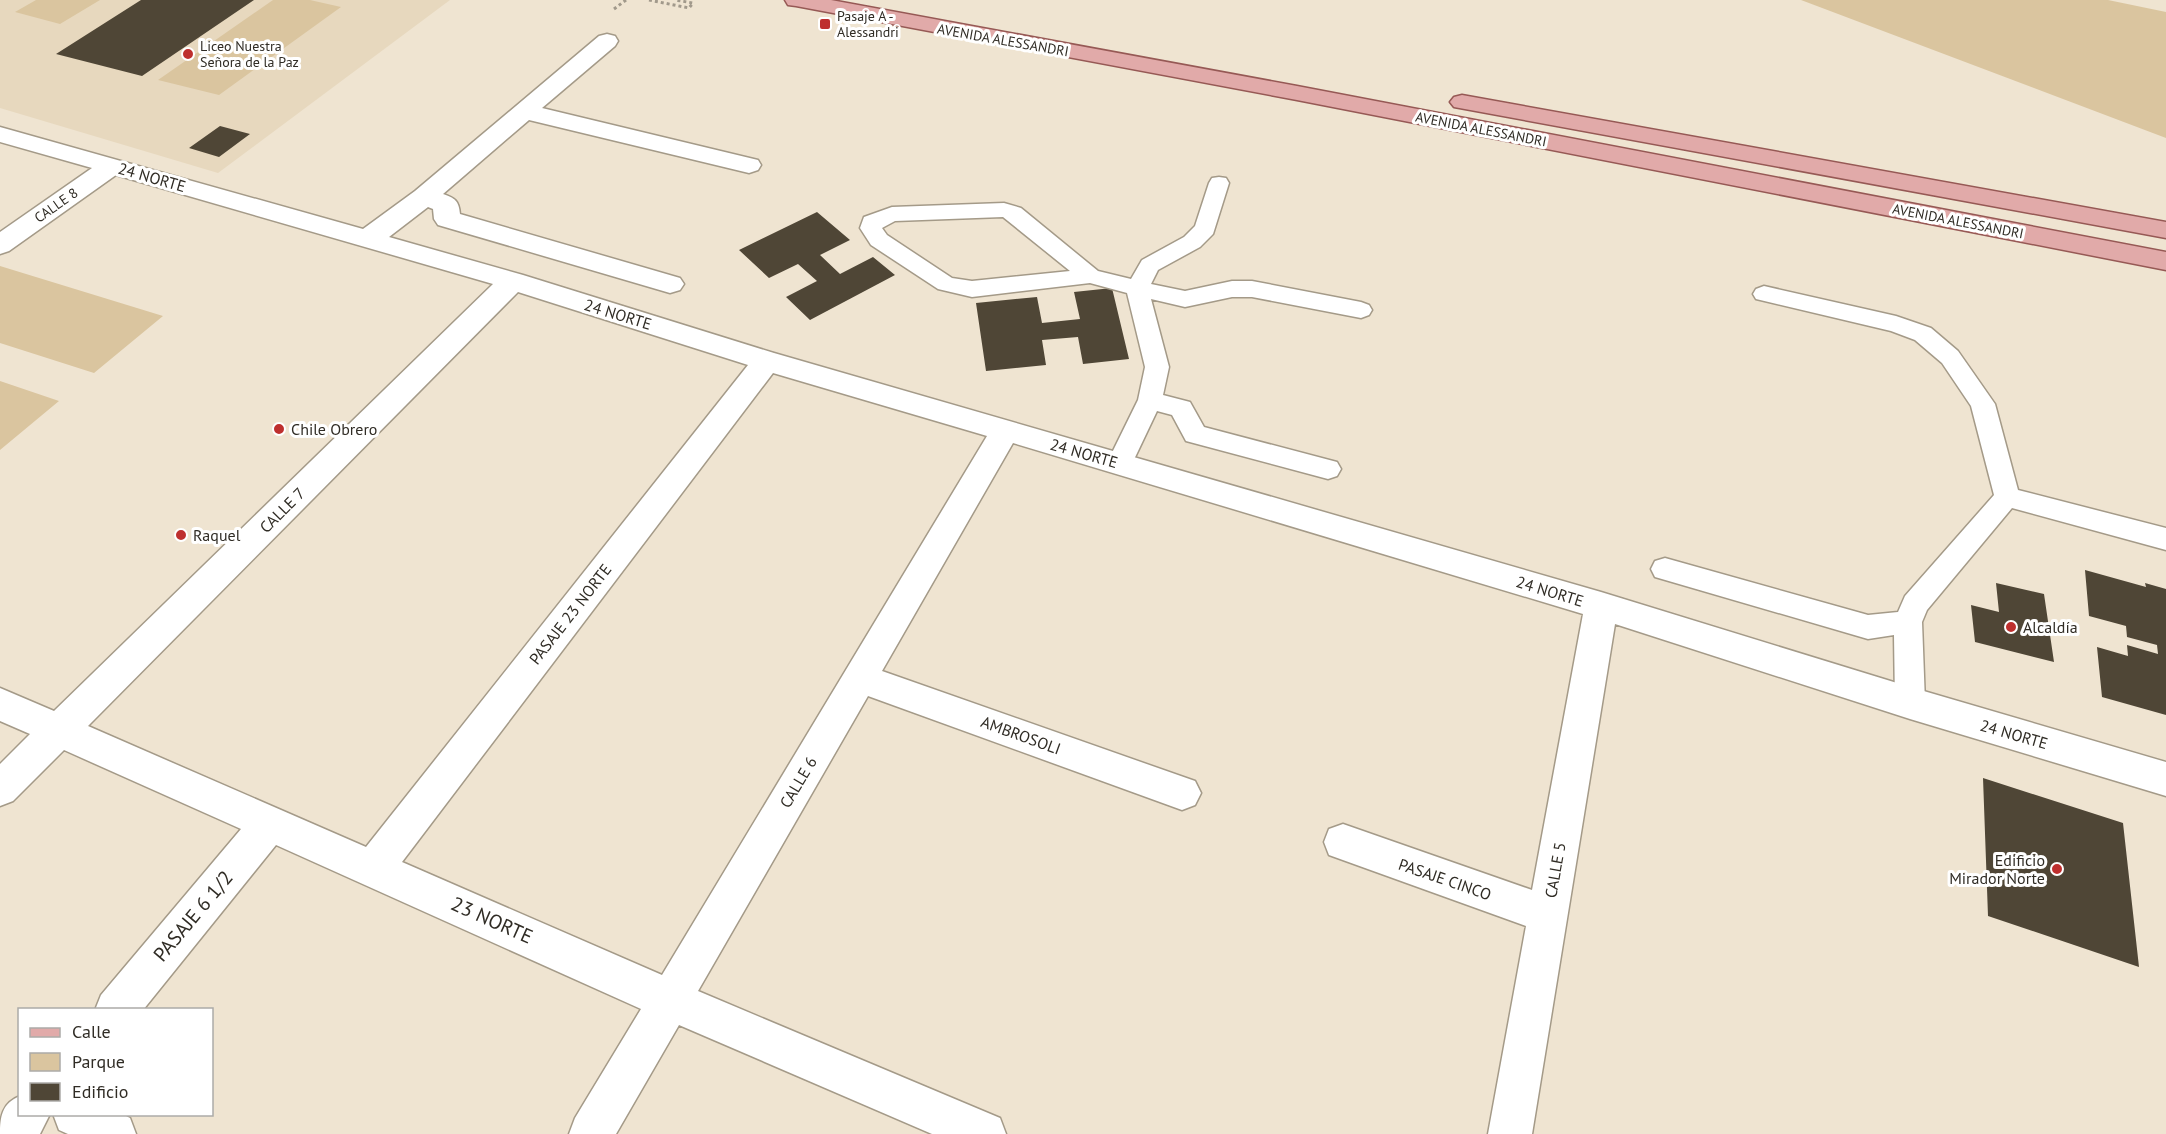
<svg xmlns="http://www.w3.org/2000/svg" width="2166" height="1134" font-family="'PT Sans',sans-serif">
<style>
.built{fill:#e7d8be}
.green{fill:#dac59f}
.building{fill:#4f4636}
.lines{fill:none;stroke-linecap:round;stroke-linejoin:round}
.service-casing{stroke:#a49a88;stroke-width:3}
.minor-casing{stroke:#a49a88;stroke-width:3}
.primary-casing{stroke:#965955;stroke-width:3}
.path{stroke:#a1998b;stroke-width:3;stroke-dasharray:3 3;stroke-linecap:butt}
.service{fill:#fff;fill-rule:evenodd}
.minor{fill:#fff;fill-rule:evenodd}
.primary{fill:#e1aaa9;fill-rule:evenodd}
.poi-dot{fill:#be2f2e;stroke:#fff;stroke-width:2}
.labels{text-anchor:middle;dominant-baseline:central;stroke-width:6;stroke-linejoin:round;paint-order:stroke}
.far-poi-label{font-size:14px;fill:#302c25;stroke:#fff;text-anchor:start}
.far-street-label{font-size:14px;fill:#302c25;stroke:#fff}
.street-label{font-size:16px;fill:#302c25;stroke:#fff}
.poi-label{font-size:16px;fill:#302c25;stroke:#fff;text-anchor:start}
.near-street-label{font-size:20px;fill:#302c25;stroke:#fff}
</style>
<rect width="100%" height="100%" fill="#efe4d1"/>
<path class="built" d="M 0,0 L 450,0 L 218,173 L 0,108 Z"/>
<path class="green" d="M 36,0 L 100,0 L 60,24 L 15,12 Z
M 273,0 L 310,0 L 341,7 L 219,95 L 158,80 Z
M 1801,0 L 2108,0 L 2166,12 L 2166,138 Z
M 0,266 L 163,316 L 94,373 L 0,343 Z
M 0,381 L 59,401 L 0,450 Z"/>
<path class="building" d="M 141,0 L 254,0 L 142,76 L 56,54 Z
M 220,126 L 250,134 L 219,157 L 189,148 Z
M 817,212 L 850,240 L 820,255 L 840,274 L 873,257 L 895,275 L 810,320 L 786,297 L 817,281 L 798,264 L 769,278 L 739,250 Z
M 1112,288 L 1129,359 L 1083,364 L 1078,337 L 1042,340 L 1046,365 L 986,371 L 976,303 L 1037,297 L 1042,323 L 1080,319 L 1074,292 Z
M 2085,570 L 2146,587 L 2145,583 L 2166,589 L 2166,715 L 2102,697 L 2097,647 L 2128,656 L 2127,645 L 2158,654 L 2157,645 L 2127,637 L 2126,626 L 2089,616 Z
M 1996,583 L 2044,594 L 2054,662 L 1975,642 L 1971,605 L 1999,612 Z
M 1983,778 L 2123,823 L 2139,967 L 1988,916 Z"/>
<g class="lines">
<defs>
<path id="service" d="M 1219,177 L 1226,178 L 1229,183 L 1213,234 L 1200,247 L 1158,270 L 1151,284 L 1185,291 L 1232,281 L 1252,281 L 1361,302 L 1369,305 L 1372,310 L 1369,315 L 1361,318 L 1252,297 L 1232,297 L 1185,307 L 1151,299 L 1169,367 L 1163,395 L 1190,402 L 1204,427 L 1337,462 L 1341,469 L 1337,476 L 1328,479 L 1186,441 L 1172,415 L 1157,411 L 1129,470 L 1120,473 L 1111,470 L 1107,463 L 1138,400 L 1145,367 L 1127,293 L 1090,283 L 972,297 L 938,289 L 871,245 L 860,228 L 864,217 L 892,207 L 1004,203 L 1021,208 L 1098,271 L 1131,279 L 1142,260 L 1184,237 L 1195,226 L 1209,183 L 1212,178 ZM 1003,217 L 1070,271 L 972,281 L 952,278 L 887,235 L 882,228 L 895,221 Z
M 1764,286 L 1896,316 L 1931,328 L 1958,351 L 1995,404 L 2018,490 L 2166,528 L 2166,550 L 2012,508 L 1927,610 L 1922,622 L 1925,703 L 1920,712 L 1910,716 L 1900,712 L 1895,703 L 1894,635 L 1868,639 L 1655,577 L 1651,569 L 1655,561 L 1665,558 L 1868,615 L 1898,612 L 1905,596 L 1994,495 L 1971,406 L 1942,363 L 1915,340 L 1891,331 L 1756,299 L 1753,294 L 1756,289 Z"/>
<path id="minor" d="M 607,34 L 615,36 L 618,41 L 615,46 L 542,108 L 758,160 L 761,165 L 758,170 L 749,173 L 529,120 L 443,194 C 455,198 459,201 460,214 L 680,278 L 684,284 L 680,290 L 670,293 L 438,225 L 434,219 L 433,209 L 428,207 L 389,237 L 523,275 L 774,353 L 1601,592 L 1910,687 L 2166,762 L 2166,796 L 1910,719 L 1615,624 L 1532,1134 L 1488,1134 L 1526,926 L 1329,855 L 1324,842 L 1329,829 L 1343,824 L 1532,890 L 1583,614 L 1013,443 L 882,671 L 1195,781 L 1201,793 L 1195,805 L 1182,810 L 868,696 L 698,991 L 1000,1118 L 1006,1134 L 932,1134 L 679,1025 L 616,1134 L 569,1134 L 575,1118 L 641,1009 L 276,845 L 143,1010 L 95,1010 L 101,995 L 241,829 L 64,750 L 13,801 L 0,806 L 0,764 L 30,734 L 0,721 L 0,688 L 54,711 L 493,284 L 116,175 L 9,251 L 0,254 L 0,232 L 92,168 L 0,142 L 0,127 L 363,229 L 415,191 L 599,36 ZM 518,292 L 748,365 L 366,847 L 88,726 ZM 773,373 L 987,436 L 662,975 L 402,862 Z
M 20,1096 L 20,1114 L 50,1114 L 40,1134 L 0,1134 C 0,1117 2,1103 20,1096 Z
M 53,1114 L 122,1114 L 130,1118 L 136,1134 L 68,1134 L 59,1130 Z"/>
<path id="primary" d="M 785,0 L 831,0 L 1297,86 L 2166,252 L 2166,270 L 1297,100 L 796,6 L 788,5 Z
M 1462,95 L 2166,222 L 2166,238 L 1454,107 L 1450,102 L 1454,97 Z"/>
</defs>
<use href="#service" class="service-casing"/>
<use href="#minor" class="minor-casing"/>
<use href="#primary" class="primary-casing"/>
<path class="path" d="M 649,0 L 689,8 L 693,3 L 675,0
M 614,9 L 626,0"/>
<use href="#service" class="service"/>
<use href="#minor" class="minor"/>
<use href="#primary" class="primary"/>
</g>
<g class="poi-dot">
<rect x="819" y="18" width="12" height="12" rx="3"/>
<circle cx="188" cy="54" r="6"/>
<circle cx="279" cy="429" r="6"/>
<circle cx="181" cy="535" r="6"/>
<circle cx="2011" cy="627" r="6"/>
<circle cx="2057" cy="869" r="6"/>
</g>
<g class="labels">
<g class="far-poi-label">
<text x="837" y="16">Pasaje A -<tspan x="837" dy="16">Alessandri</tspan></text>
<text x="200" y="46">Liceo Nuestra<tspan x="200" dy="16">Señora de la Paz</tspan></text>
</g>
<g class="far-street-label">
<text transform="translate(1003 40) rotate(10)">AVENIDA ALESSANDRI</text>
<text transform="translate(1481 129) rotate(11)">AVENIDA ALESSANDRI</text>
<text transform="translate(56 205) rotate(-35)">CALLE 8</text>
<text transform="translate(1958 221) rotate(11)">AVENIDA ALESSANDRI</text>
</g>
<g class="street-label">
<text transform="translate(152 177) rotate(16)">24 NORTE</text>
<text transform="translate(618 314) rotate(17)">24 NORTE</text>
<text transform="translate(1084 453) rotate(16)">24 NORTE</text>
<text transform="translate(282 510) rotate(-45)">CALLE 7</text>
<text transform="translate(1550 591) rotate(17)">24 NORTE</text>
<text transform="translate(570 614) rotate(-52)">PASAJE 23 NORTE</text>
<text transform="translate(2014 734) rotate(16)">24 NORTE</text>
<text transform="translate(1021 735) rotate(20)">AMBROSOLI</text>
<text transform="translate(798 782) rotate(-59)">CALLE 6</text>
<text transform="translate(1555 870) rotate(-80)">CALLE 5</text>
<text transform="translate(1445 879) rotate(19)">PASAJE CINCO</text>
</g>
<g class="poi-label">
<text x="291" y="429">Chile Obrero</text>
<text x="193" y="535">Raquel</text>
<text x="2023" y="627">Alcaldía</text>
<text x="2045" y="860" text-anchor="end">Edificio<tspan x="2045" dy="18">Mirador Norte</tspan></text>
</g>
<g class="near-street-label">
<text transform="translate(193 916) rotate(-50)">PASAJE 6 1/2</text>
<text transform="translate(492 920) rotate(24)">23 NORTE</text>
</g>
</g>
<rect x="18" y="1008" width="195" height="108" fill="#ffffff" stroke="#acaba8" stroke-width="1.5"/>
<rect x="30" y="1028" width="30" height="9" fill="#e1aaa9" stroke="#acaba8" stroke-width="1.5"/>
<text x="72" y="1038" font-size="18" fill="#302c25">Calle</text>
<rect x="30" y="1053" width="30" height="18" fill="#dac59f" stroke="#acaba8" stroke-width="1.5"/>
<text x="72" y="1068" font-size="18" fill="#302c25">Parque</text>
<rect x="30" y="1083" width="30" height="18" fill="#4f4636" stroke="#acaba8" stroke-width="1.5"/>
<text x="72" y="1098" font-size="18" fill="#302c25">Edificio</text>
</svg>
